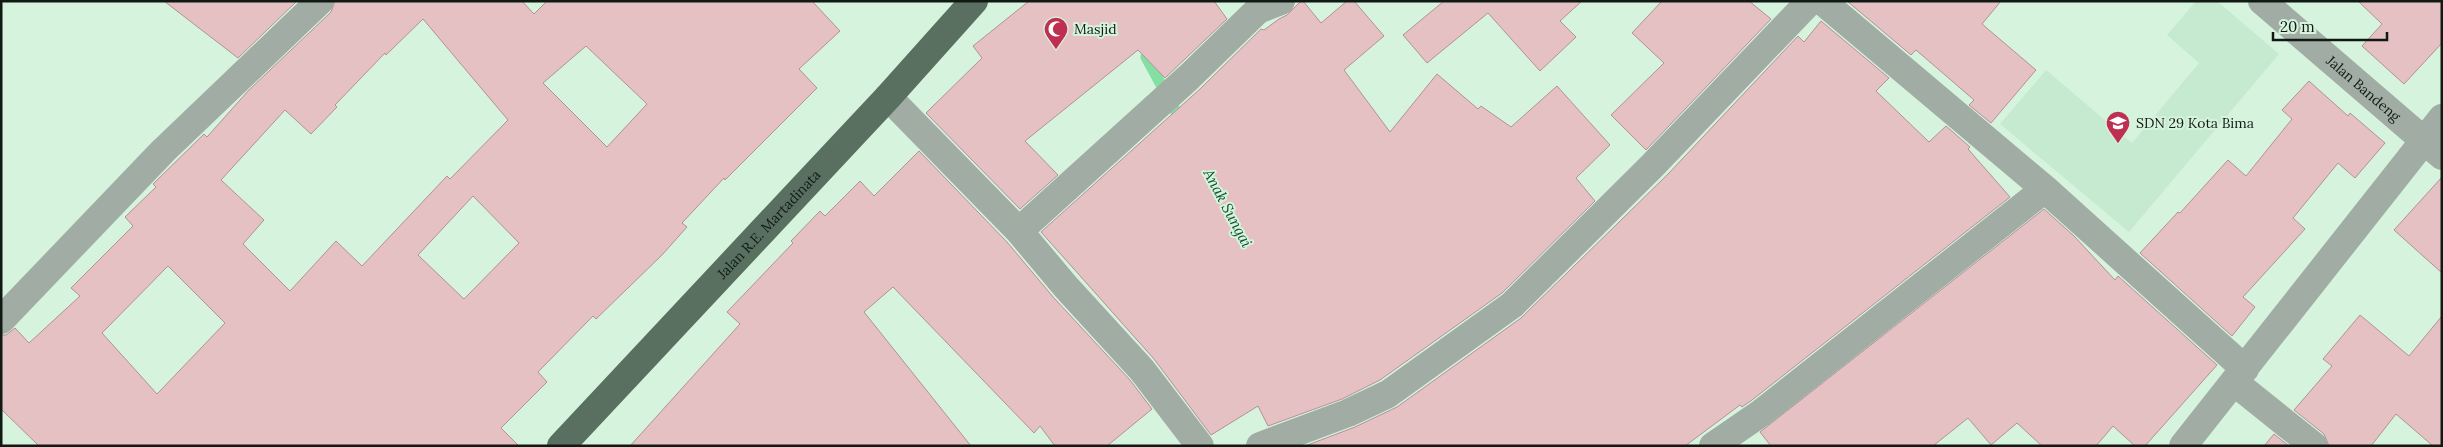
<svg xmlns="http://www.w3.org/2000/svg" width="2443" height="447" font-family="Lora,serif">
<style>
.built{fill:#c6ead0}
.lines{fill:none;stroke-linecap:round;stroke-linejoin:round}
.stream{stroke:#84dfa2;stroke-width:11}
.building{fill:#e5c1c4;stroke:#b39194;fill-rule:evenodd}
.minor{stroke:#a1ada4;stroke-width:28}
.tertiary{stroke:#a1ada4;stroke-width:28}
.trunk{stroke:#597060;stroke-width:28}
.labels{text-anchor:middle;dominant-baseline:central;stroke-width:4;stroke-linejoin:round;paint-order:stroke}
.poi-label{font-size:14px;fill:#101a13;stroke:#d6f3dd;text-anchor:start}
.street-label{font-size:14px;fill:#101a13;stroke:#d6f3dd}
.water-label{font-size:15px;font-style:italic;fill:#10542e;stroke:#d6f3dd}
</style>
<rect width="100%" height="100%" fill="#d6f3dd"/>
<path class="built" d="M 2196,1 L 2217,1 L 2279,54 L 2129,232 L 2000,124 L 2046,70 L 2132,143 L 2199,63 L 2167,35 Z"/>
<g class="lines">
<path class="stream" d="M 1155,50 L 1146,57 L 1182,123"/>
</g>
<path class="building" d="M 164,1 L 297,1 L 238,58 Z
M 335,1 L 522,1 L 534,14 L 547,1 L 812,1 L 840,31 L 799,69 L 817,88 L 725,180 L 724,178 L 682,223 L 687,227 L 662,255 L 596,319 L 593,316 L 538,372 L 547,382 L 501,428 L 519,446 L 39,446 L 1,409 L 1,335 L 6,335 L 15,328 L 29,343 L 80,296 L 71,288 L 133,226 L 125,217 L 156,187 L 153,184 L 204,134 L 207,137 L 248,91 L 331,12 ZM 423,19 L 508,120 L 450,179 L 447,176 L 362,266 L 336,241 L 290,291 L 243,244 L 264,220 L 221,180 L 285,110 L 311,134 L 337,107 L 335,105 L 385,53 L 386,55 ZM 586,46 L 647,104 L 607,147 L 543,83 ZM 473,196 L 519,243 L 464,299 L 418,255 ZM 168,266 L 225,323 L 157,394 L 102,333 Z
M 1029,1 L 1214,1 L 1227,19 L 1165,78 L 1138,50 L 1025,141 L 1058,175 L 1020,209 L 926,113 L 982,58 L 973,46 Z
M 1301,1 L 1303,1 L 1321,23 L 1347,1 L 1354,1 L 1384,36 L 1344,70 L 1390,132 L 1437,74 L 1478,109 L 1481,106 L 1511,127 L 1557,86 L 1610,145 L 1576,178 L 1595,201 L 1502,293 L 1380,380 L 1342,399 L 1268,426 L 1258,406 L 1211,435 L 1154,359 L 1041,232 L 1200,89 L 1261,29 L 1264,30 L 1279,19 L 1287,15 Z
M 1444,1 L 1582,1 L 1560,21 L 1576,37 L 1540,71 L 1488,13 L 1427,63 L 1403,35 Z
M 1662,1 L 1749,1 L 1771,19 L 1646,150 L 1611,115 L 1664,63 L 1632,33 Z
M 1847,1 L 2001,1 L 1982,24 L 2036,70 L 1991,123 L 1969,105 L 1974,100 L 1916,50 L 1911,55 Z
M 2358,1 L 2442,1 L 2442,43 L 2404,84 L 2362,46 L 2382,24 Z
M 1821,21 L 1889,78 L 1876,91 L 1929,142 L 1946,126 L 1970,147 L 1968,149 L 2010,197 L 1752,400 L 1742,407 L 1740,405 L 1685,446 L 1305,446 L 1355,427 L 1397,407 L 1521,318 L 1669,173 L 1798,36 L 1804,42 Z
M 2309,81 L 2348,116 L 2350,113 L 2385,143 L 2355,178 L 2338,163 L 2293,218 L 2305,229 L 2243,297 L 2255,307 L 2232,336 L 2140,253 L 2178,212 L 2180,213 L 2228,160 L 2246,176 L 2292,119 L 2282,110 Z
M 919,151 L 1007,242 L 1054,298 L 1130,380 L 1152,409 L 1107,446 L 1055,446 L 1040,426 L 1034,433 L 893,287 L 864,312 L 971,446 L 630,446 L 740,324 L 727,312 L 793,243 L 791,241 L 820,211 L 825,216 L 860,181 L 874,196 Z
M 2442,177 L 2442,273 L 2394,230 Z
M 2044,209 L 2074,236 L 2115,280 L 2118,276 L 2217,365 L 2145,446 L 2135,446 L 2113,426 L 2096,446 L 2042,446 L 2017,423 L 1991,445 L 1968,418 L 1933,446 L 1771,446 L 1760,432 Z
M 2360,315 L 2409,356 L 2442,316 L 2442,446 L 2433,446 L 2396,414 L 2371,446 L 2329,446 L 2324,434 L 2294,410 L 2332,366 L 2323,359 Z
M 2274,434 L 2289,446 L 2264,446 Z"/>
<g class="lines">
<path class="minor" d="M 1822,1 L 2045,189
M 888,97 L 1019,231 L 1066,287 L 1142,370 L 1200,446
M 1019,231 L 1189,77 L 1258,10 L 1281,1
M 1,320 L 163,151 L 320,1
M 2234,382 L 2314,446
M 1260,446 L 1348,413 L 1388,394 L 1512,305 L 1652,166 L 1810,1
M 1713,446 L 1761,413 L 2045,189 L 2245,369
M 2183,446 L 2442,118"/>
<path class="tertiary" id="s1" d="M 2262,1 L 2442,156"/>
<path class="trunk" id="s2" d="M 561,446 L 888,97 L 974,1"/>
</g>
<defs>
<symbol id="mosque-pin" viewBox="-11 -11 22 30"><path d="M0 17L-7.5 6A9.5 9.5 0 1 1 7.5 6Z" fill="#bf2f51" stroke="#d6f3dd"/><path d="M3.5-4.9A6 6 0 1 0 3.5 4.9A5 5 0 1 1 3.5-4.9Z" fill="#fff"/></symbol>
<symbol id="school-pin" viewBox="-11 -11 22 30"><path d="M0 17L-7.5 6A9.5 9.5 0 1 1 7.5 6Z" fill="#bf2f51" stroke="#d6f3dd"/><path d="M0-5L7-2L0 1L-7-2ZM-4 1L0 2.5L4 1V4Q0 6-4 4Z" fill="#fff"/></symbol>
</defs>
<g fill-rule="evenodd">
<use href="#mosque-pin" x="1042" y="15" width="28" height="38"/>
<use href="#school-pin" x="2104" y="109" width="28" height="38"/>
</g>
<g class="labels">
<g class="poi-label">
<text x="1074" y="29">Masjid</text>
<text x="2136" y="123">SDN 29 Kota Bima</text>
</g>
<g class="street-label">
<text stroke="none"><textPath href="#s1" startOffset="134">Jalan Bandeng</textPath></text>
<text stroke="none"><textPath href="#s2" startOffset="304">Jalan R.E. Martadinata</textPath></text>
</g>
<g class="water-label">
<text transform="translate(1228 208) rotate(62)">Anak Sungai</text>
</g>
</g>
<rect width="2443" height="447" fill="none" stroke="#101a13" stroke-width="5"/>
<path d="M2273 32v8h114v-8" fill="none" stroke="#101a13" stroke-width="2.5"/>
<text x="2280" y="32" font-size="15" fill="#101a13" stroke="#d6f3dd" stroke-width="4" paint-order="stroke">20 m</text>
</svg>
